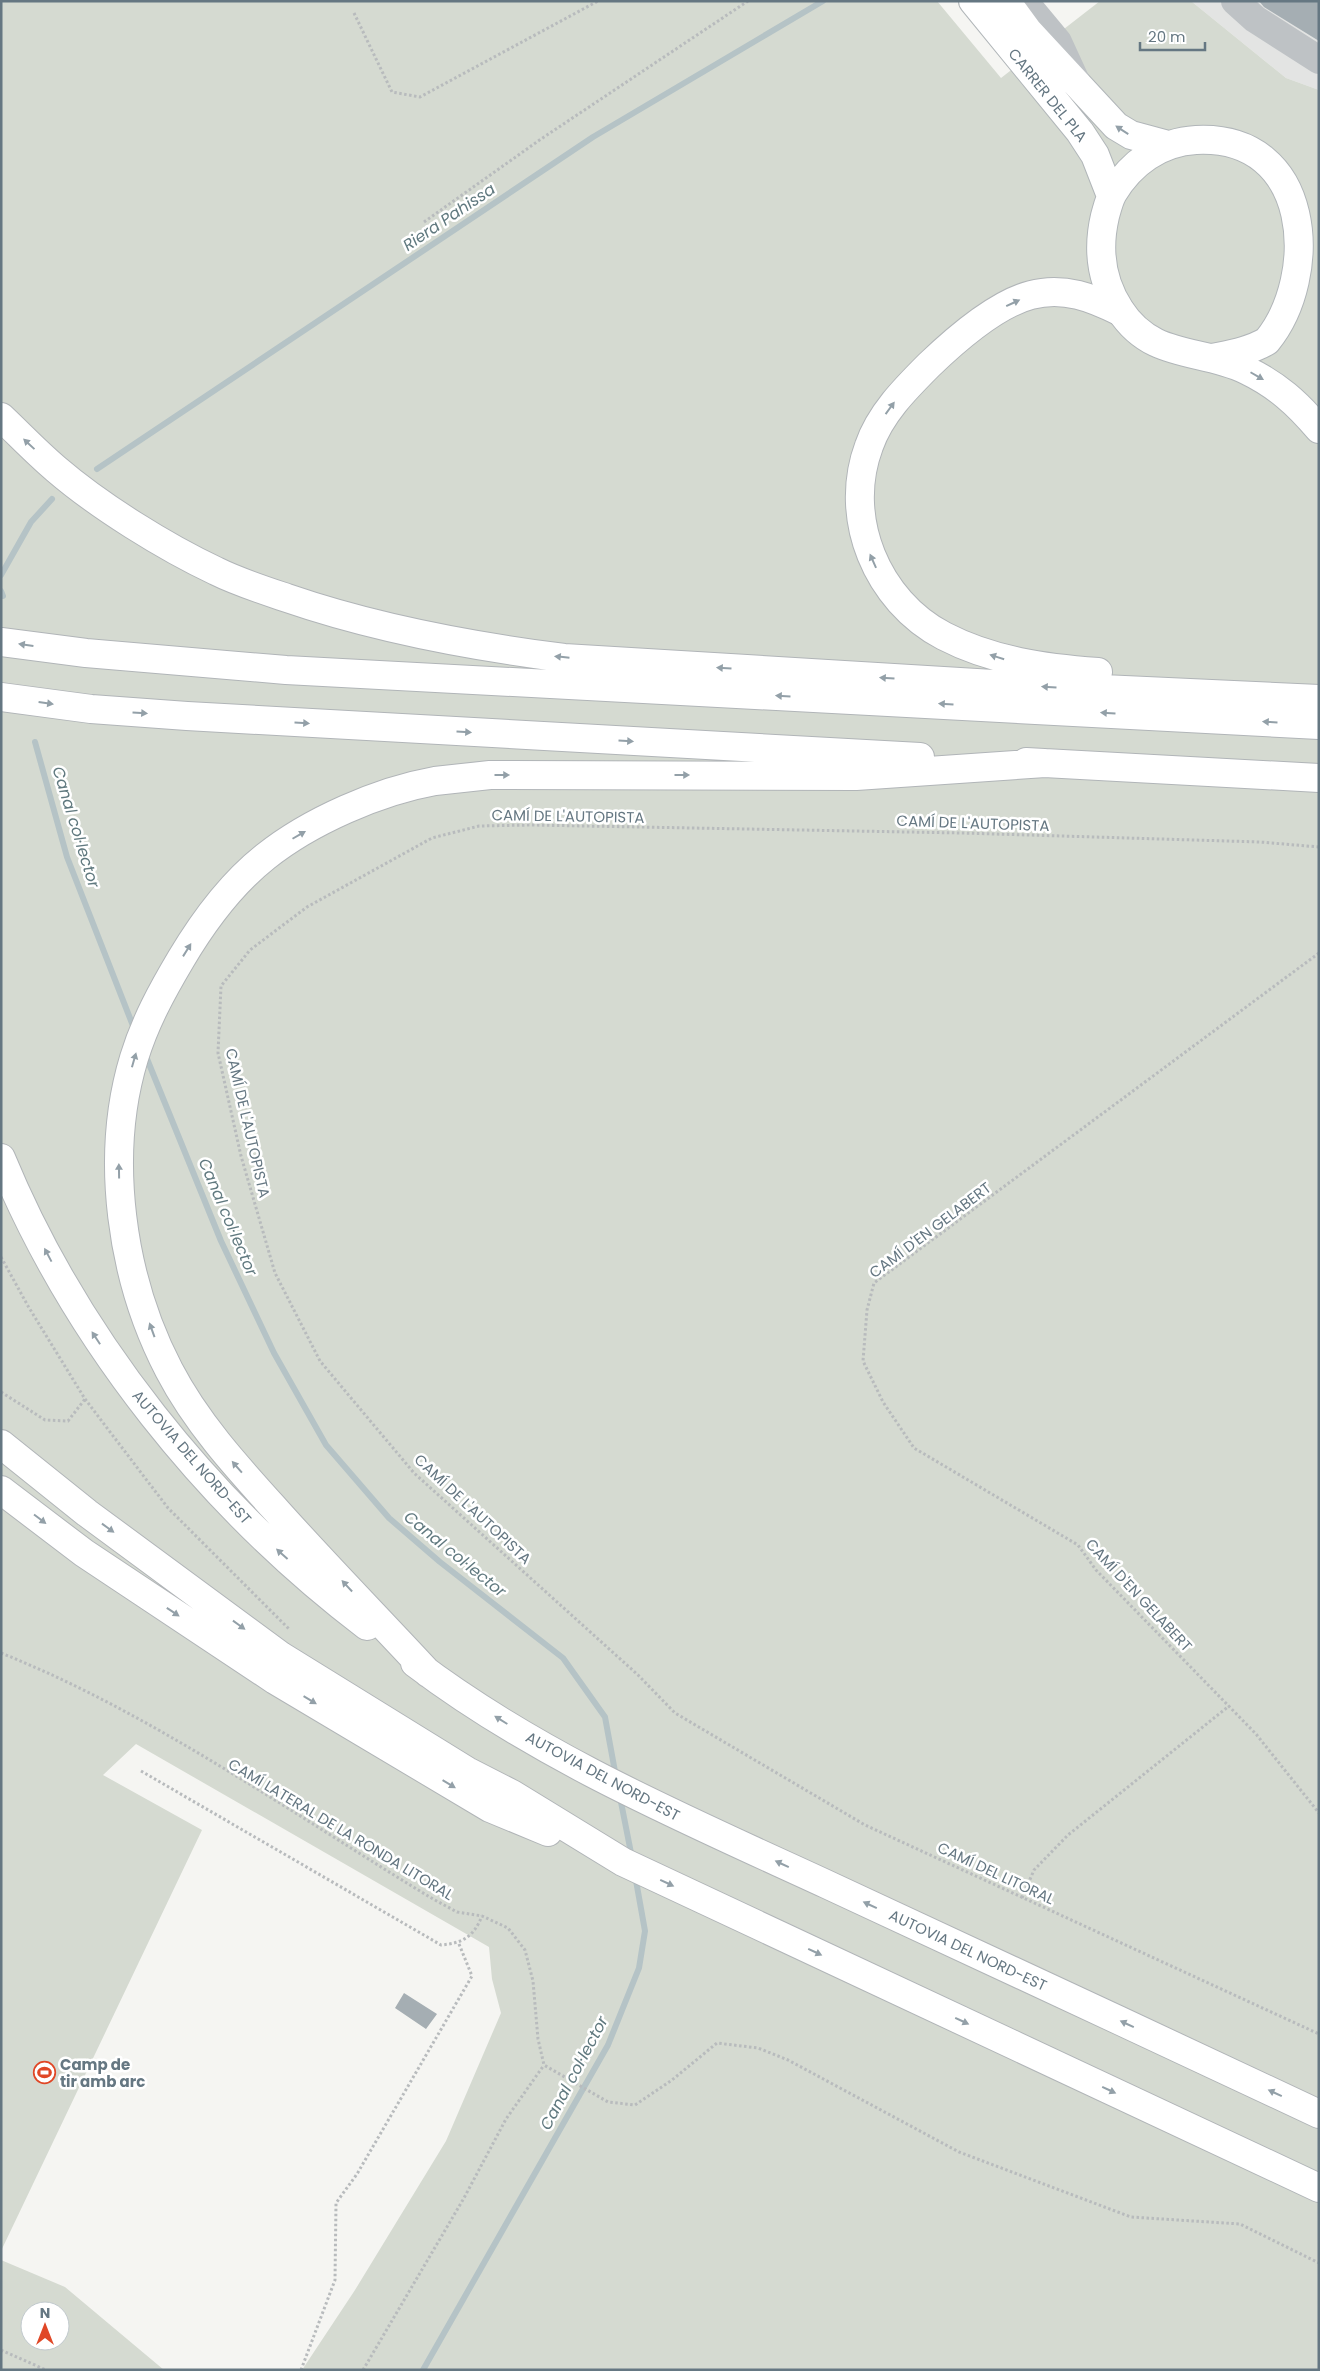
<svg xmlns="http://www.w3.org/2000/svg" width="1320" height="2371" font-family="Poppins,sans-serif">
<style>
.built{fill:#e3e4e3}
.green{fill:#d5dad1;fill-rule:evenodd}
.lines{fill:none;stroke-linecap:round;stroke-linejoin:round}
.stream{stroke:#b5c3c6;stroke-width:6}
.building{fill:#a5aeb3}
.major-casing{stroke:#b1b6b9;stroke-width:30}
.highway-casing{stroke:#b1b5b8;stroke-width:30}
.path{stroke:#b8bbbd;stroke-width:3;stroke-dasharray:2.5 2.5;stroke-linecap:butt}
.minor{stroke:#bec2c5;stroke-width:28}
.major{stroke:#fff;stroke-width:28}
.highway{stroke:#fff;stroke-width:28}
.oneway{fill:#93a0a8}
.labels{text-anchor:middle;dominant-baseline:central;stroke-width:5;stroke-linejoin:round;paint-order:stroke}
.street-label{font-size:15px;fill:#657782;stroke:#fff}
.poi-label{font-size:15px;font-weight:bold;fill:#657782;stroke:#fff;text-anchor:start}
.water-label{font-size:16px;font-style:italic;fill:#60797f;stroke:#fff}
</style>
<rect width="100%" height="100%" fill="#f5f5f2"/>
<path class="built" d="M 1191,1 L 1319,1 L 1319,90 L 1286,78 Z"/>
<path class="green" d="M 1,1 L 937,1 L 1001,78 L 1100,1 L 1191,1 L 1286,78 L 1319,90 L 1319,2370 L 302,2370 L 355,2290 L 446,2141 L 501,2013 L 492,1979 L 489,1947 L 136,1744 L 103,1775 L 202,1830 L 1,2251 Z
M 1,2260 L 65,2287 L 164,2370 L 1,2370 ZM 30,2311 L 60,2311 L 60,2341 L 30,2341 Z"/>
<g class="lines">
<path class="stream" d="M 97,469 L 593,137 L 823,1
M 1,575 L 31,522 L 52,499
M 1,591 L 3,596
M 35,742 L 67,857 L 135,1031
M 145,1054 L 221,1241 L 274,1353 L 326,1445 L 389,1518 L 440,1562 L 563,1658 L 605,1717 L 616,1777
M 620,1797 L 632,1858
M 423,2370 L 608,2045 L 639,1968 L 645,1931 L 635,1875"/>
</g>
<path class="building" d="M 1259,1 L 1319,1 L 1319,41 L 1264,7 Z
M 404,1993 L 437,2014 L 426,2029 L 395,2008 Z"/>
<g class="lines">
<defs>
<path id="major" d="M 973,1 L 1080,132 L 1095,155 L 1111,196
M 1006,1 L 1028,31 L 1116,126 L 1131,135 L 1168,145
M 1212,358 C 1231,354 1250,351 1267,341 C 1320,276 1313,134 1196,140 C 1160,142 1131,163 1113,193 C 1109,200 1107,209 1105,216 C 1097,250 1101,281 1120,310 C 1152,360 1201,348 1246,370 C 1277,385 1297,403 1319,429"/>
<path id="highway" d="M 1,417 C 20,435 37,453 56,469 C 99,506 165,547 216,571 C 238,582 263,590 287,598 C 377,629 470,646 564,658 L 993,684 L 1319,699
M 1,642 L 86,653 L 286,670 L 1319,725
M 1098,672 C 1045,668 992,661 944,636 C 877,601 842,518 869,446 C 880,414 905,389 929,365 C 955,340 996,304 1031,295 C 1064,286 1093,298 1121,312
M 1,697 L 91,709 L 187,716 L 920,757
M 1026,762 L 1319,778
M 1,1158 C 76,1340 210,1507 367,1626
M 1,1444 L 87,1513 L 281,1656 L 467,1771 L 512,1794 L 623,1862 L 1319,2188
M 1,1490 L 84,1553 L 275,1680 L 490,1808 L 548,1832
M 415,1663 C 539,1757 685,1819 826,1884 C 990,1960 1155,2037 1319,2114
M 428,1673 C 377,1618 325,1565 275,1509 C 236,1466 196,1422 169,1370 C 121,1278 104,1157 134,1058 C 145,1022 162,991 181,959 C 203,922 231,884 265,857 C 310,821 379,791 435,781 C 453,779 472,777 490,775 L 856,776 L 1045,763"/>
</defs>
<use href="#major" class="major-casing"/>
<use href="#highway" class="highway-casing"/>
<path class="path" d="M 354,13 L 392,92 L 420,97 L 598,1
M 424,222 L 541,139 L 748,1
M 1319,847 L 1260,842 L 962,833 L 531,825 L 479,826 L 432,838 L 307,907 L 250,950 L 221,986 L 218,1053 L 241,1156 L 275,1273 L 320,1361 L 414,1473 L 638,1675 L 675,1713 L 865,1825 L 1319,2034
M 1319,953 L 874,1283 L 867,1310 L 863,1361 L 883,1402 L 914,1448 L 1078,1545 L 1096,1570 L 1256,1734 L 1319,1813
M 1,1257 L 28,1306 L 85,1399 L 139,1470 L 168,1508 L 290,1630
M 1,1392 L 45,1420 L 68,1421 L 85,1399
M 1,1653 C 152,1713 294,1815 433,1899 L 457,1912 L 482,1916 L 508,1928 L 525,1950 L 533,1981 L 538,2039 L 544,2065 L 608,2102 L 635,2105 L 672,2080 L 717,2043 L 758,2048 L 788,2060 L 959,2152 L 1131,2217 L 1240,2224 L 1319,2263
M 141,1771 L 441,1945 C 462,1943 473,1938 482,1916
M 1022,1898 L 1034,1870 L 1068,1835 L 1229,1706
M 1,2350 L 46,2370
M 301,2370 L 335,2280 L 336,2203 L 357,2174 L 472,1976 L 459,1944
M 363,2370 L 464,2198 L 506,2119 L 544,2065"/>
<path class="minor" d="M 1024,1 L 1058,42 L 1075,79
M 1235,1 L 1255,19 L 1319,60"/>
<use href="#major" class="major"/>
<use href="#highway" class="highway"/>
</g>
<defs><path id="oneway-solid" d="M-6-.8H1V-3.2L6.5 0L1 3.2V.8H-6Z" transform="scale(1.25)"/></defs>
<g class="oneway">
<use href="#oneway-solid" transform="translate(1122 130) rotate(-147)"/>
<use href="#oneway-solid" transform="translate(1013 303) rotate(-25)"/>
<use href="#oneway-solid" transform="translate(1257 376) rotate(30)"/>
<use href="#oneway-solid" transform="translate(890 408) rotate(-54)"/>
<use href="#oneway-solid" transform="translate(29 444) rotate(-137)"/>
<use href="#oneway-solid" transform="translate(873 561) rotate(-114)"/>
<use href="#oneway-solid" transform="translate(26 645) rotate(-172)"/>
<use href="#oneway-solid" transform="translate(562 657) rotate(-174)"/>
<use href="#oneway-solid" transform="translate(997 657) rotate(-163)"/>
<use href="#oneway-solid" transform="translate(724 668) rotate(-176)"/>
<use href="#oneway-solid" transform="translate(887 678) rotate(-176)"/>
<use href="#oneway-solid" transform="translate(1049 687) rotate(-177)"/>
<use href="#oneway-solid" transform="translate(783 696) rotate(-177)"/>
<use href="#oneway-solid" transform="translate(46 703) rotate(8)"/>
<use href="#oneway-solid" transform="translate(946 704) rotate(-177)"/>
<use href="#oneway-solid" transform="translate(140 713) rotate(4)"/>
<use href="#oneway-solid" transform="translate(1108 713) rotate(-177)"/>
<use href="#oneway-solid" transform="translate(1270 722) rotate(-177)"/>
<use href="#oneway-solid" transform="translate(302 723) rotate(3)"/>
<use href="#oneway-solid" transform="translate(464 732) rotate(3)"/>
<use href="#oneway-solid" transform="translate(626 741) rotate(3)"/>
<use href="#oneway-solid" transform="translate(502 775)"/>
<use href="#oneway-solid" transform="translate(682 775)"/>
<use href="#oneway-solid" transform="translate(299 835) rotate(-30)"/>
<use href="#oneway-solid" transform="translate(187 950) rotate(-58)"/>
<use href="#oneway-solid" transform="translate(134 1060) rotate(-74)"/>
<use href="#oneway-solid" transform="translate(119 1171) rotate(-91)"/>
<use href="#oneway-solid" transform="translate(48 1255) rotate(-118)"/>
<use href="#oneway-solid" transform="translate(152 1330) rotate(-110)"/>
<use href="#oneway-solid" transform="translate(96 1338) rotate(-123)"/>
<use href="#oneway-solid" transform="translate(237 1467) rotate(-131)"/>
<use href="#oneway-solid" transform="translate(40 1519) rotate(37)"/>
<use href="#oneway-solid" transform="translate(108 1528) rotate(36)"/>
<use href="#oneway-solid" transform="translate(282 1554) rotate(-138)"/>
<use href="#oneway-solid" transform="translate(347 1586) rotate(-133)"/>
<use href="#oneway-solid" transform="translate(173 1612) rotate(34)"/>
<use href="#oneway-solid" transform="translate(239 1625) rotate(36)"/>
<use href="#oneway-solid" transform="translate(310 1700) rotate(31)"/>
<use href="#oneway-solid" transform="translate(501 1720) rotate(-148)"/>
<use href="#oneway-solid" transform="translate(449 1784) rotate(31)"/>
<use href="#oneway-solid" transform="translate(782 1864) rotate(-155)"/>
<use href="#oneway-solid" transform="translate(667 1883) rotate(25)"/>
<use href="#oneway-solid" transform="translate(870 1905) rotate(-155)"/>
<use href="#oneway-solid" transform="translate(815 1952) rotate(25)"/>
<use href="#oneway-solid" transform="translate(962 2021) rotate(25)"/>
<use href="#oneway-solid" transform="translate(1127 2024) rotate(-155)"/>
<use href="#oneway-solid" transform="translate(1109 2090) rotate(25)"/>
<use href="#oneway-solid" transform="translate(1275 2093) rotate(-155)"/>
</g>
<defs>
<symbol id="stadium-ring" viewBox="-11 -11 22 22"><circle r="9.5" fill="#fff" stroke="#e04726" stroke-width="1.5"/><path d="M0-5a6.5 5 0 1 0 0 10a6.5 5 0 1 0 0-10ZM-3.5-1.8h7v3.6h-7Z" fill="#e04726"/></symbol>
</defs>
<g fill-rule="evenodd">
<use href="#stadium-ring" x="32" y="2060" width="25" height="25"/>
</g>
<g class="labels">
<g class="street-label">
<text transform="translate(1048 95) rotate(51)">CARRER DEL PLA</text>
<text transform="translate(568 816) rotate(1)">CAMÍ DE L'AUTOPISTA</text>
<text transform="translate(973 823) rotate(2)">CAMÍ DE L'AUTOPISTA</text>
<text transform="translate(248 1123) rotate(77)">CAMÍ DE L'AUTOPISTA</text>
<text transform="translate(930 1230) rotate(-37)">CAMÍ D'EN GELABERT</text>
<text transform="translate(192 1457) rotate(49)">AUTOVIA DEL NORD-EST</text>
<text transform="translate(473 1509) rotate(43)">CAMÍ DE L'AUTOPISTA</text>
<text transform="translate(1139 1595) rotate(47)">CAMÍ D'EN GELABERT</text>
<text transform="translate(603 1776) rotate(28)">AUTOVIA DEL NORD-EST</text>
<text transform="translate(341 1829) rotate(31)">CAMÍ LATERAL DE LA RONDA LITORAL</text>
<text transform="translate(996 1873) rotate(25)">CAMÍ DEL LITORAL</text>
<text transform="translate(968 1950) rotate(25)">AUTOVIA DEL NORD-EST</text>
</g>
<g class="poi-label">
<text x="60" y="2064">Camp de<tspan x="60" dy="17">tir amb arc</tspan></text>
</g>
<g class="water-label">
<text transform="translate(449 217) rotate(-34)">Riera Pahissa</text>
<text transform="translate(76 827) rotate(73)">Canal col·lector</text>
<text transform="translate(228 1217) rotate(67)">Canal col·lector</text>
<text transform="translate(455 1554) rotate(39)">Canal col·lector</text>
<text transform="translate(574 2073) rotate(-62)">Canal col·lector</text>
</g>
</g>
<rect width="1320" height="2371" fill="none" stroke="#657782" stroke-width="5"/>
<g transform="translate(45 2326)"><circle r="24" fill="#ffffff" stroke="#c1c9cd"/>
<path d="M0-4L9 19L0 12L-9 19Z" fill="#e04726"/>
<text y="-8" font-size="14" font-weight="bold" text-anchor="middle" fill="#657782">N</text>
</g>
<path d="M1140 42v8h65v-8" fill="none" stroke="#657782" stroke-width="2.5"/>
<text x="1148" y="42" font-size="15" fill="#657782" stroke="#ffffff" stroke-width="4" paint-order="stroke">20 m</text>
</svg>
